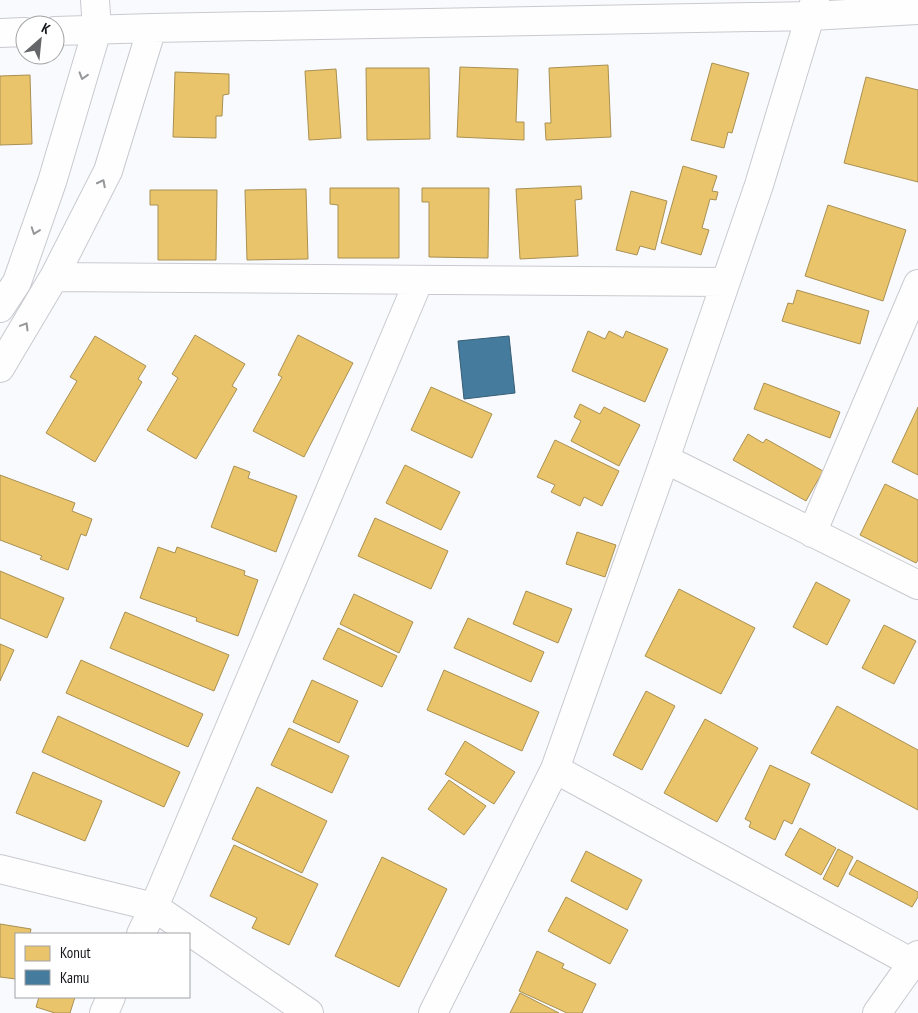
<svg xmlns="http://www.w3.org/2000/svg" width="918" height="1013" font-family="'PT Sans Narrow',sans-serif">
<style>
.homes{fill:#e9c46a;stroke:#a99052}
.public{fill:#457b9d;stroke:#375d76}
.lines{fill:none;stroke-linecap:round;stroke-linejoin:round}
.minor-casing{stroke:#c9cacf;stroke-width:30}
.minor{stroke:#fefeff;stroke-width:28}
.oneway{stroke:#959698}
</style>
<rect width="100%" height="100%" fill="#f9fafe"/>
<path class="homes" d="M 712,63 L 749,73 L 732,133 L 728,132 L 724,148 L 691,140 Z
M 608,65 L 611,137 L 546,140 L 545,123 L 551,123 L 549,68 Z
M 460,67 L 518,69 L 516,122 L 524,122 L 524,140 L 457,137 Z
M 366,68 L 429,68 L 430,139 L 367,140 Z
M 336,69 L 341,138 L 309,140 L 305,71 Z
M 175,72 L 229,74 L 229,94 L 223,95 L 222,116 L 216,116 L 216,138 L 173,137 Z
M 30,75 L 32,144 L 0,145 L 0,76 Z
M 866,77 L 918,90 L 918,182 L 844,163 Z
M 683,166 L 717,176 L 712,191 L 718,192 L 716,200 L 710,199 L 702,228 L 709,230 L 701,255 L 661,243 Z
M 581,186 L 582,199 L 575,200 L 578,256 L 520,259 L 516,189 Z
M 330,188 L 399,188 L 399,258 L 338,258 L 338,205 L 330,204 Z
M 422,188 L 489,188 L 488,258 L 429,257 L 429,202 L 422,202 Z
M 306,189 L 308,259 L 247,260 L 245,190 Z
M 150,190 L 217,190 L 216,260 L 158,260 L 158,205 L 150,205 Z
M 631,191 L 667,201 L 655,250 L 640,246 L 637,255 L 616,250 Z
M 828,205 L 906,230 L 883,301 L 805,276 Z
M 797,290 L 869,311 L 860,344 L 782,321 L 788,303 L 793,304 Z
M 588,331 L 605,339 L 609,331 L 623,338 L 626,331 L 668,349 L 645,402 L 572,371 Z
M 195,335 L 245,364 L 232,386 L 237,389 L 196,459 L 147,430 L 178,378 L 172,374 Z
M 298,335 L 353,363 L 304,457 L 253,431 L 282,377 L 278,375 Z
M 95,336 L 146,366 L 138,379 L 142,382 L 95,462 L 46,433 L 77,381 L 70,377 Z
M 764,383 L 840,412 L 830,438 L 754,409 Z
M 431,387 L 492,414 L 472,458 L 411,430 Z
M 580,404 L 600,414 L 604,407 L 640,425 L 619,466 L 571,441 L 581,421 L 574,417 Z
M 918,407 L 918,475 L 892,462 Z
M 748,434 L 763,443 L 766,439 L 823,471 L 806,501 L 733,460 Z
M 555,440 L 619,471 L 602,506 L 584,497 L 580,506 L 551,492 L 555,485 L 537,477 Z
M 405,465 L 460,492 L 441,530 L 386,503 Z
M 234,466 L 250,472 L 248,478 L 297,496 L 276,552 L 211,527 Z
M 0,475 L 75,503 L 72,511 L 92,519 L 86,536 L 81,534 L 68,570 L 40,559 L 42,556 L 0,540 Z
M 885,484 L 918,500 L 918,560 L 916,563 L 860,535 Z
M 375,518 L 448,551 L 431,589 L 358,556 Z
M 577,532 L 616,545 L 605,577 L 566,564 Z
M 158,547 L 175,553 L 177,547 L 245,571 L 244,575 L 258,580 L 238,636 L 196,621 L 197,618 L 140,598 Z
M 0,571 L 64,598 L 47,638 L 0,618 Z
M 816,582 L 850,600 L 827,645 L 793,627 Z
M 679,589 L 755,628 L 721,694 L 645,656 Z
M 526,591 L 572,609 L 558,643 L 513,624 Z
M 354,594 L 413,622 L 399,653 L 340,624 Z
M 125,612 L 229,655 L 214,691 L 110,648 Z
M 468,618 L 544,652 L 531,682 L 454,648 Z
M 884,625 L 916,641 L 894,684 L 862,668 Z
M 338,628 L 397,656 L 382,687 L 323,659 Z
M 0,644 L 14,650 L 0,681 Z
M 81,660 L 203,714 L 188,747 L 66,693 Z
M 444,670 L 539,712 L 522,751 L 427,710 Z
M 312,680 L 358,701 L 339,743 L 293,722 Z
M 646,691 L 675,706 L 642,770 L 613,755 Z
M 837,706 L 918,750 L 918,810 L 811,753 Z
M 58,716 L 180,772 L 164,807 L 42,752 Z
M 705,719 L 758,748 L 717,822 L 664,793 Z
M 289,728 L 349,756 L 332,793 L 271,765 Z
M 465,741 L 515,772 L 494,804 L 445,774 Z
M 770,765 L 810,784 L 792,824 L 784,820 L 775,840 L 749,827 L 751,822 L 745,819 Z
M 33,772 L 102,801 L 85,841 L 16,813 Z
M 449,780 L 486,806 L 464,835 L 428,809 Z
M 257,787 L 327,821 L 302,873 L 232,839 Z
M 800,828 L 836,848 L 821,875 L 785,855 Z
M 234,845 L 318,884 L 289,945 L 252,928 L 257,918 L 210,896 Z
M 838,849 L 853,857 L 838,887 L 823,879 Z
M 586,851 L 642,880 L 627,910 L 571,881 Z
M 382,857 L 447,889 L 399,987 L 335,956 Z
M 857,860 L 918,892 L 918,897 L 912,907 L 849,874 Z
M 566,897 L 628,930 L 610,964 L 548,931 Z
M 0,924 L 31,929 L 30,934 L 16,934 L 16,979 L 0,977 Z
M 537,951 L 564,964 L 562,968 L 596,984 L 582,1013 L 567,1013 L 519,991 Z
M 520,993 L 559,1013 L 510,1013 Z
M 39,997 L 75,997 L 70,1013 L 55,1013 L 36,1007 Z"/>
<path class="public" d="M 509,336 L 515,393 L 464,399 L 458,341 Z"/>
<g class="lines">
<defs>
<path id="minor" d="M 55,31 L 152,28 L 811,16 L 918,10
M 0,33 L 25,32
M 54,277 L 725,282
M 0,308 L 17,282 L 52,182 L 97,30 L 95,0
M 0,368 L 54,277 L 108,171 L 152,28
M 665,459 L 918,585
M 812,533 L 918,284
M 555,769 L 918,966
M 0,869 L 154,907 L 309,1013
M 141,934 L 154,907 L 419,280
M 104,1013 L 111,997
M 433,1013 L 555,769 L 665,459 L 759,185 L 815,0
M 877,1013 L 918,955"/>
</defs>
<use href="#minor" class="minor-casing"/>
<use href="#minor" class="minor"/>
</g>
<defs><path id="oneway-chevron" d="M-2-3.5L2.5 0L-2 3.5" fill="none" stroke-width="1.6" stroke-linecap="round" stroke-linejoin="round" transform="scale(1.25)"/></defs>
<g class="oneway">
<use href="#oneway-chevron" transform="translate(83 76) rotate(107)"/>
<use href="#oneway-chevron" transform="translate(102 183) rotate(-63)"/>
<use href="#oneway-chevron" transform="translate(35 231) rotate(109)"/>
<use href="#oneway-chevron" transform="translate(25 326) rotate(-59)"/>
</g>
<rect x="15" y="933" width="175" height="65" fill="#ffffff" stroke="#a1a2a4"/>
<rect x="25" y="946" width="25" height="15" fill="#e9c46a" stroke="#a1a2a4"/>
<text x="60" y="958" font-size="15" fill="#15161b">Konut</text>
<rect x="25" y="970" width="25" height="15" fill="#457b9d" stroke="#a1a2a4"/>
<text x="60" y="983" font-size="15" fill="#15161b">Kamu</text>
<g transform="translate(40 40) rotate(27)"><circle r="24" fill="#ffffff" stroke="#a1a2a4"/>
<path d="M0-4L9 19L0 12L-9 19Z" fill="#65666a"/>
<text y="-8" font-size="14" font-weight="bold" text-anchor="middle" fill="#15161b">K</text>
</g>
</svg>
